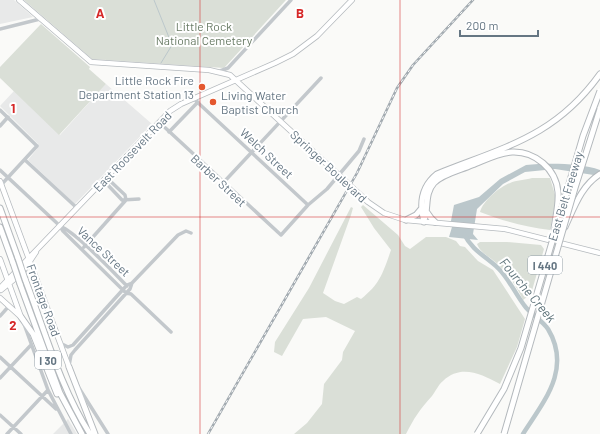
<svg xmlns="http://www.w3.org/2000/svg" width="600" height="434" font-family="Barlow,sans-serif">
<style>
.built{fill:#e8e9e9}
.green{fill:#dadfd7}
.water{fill:#bbc7cb}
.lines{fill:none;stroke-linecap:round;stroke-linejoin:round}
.stream{stroke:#bbc7cb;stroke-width:1}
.river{stroke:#bbc7cb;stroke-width:4.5}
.major-casing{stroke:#b5babe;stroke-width:6}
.highway-casing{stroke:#b4b9bd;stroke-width:7}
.minor{stroke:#c3c8cc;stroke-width:3.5}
.major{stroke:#fff;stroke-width:4.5}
.highway{stroke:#fff;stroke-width:5}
.rail-casing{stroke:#a2aab0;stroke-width:2.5}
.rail{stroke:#fff;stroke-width:1;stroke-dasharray:3;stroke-linecap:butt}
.highway-bridge-casing{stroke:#b4b9bd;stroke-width:7;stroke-linecap:butt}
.highway-bridge{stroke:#fff;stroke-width:5}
.grid{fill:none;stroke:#d62828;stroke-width:1;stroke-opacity:0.55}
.poi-dot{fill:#e4572e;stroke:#fff;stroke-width:1.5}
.labels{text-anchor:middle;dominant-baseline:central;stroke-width:4;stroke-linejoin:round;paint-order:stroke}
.shield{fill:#fff;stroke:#939fa8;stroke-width:1}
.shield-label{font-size:11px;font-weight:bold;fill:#657683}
.park-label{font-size:12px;fill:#687a64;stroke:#fff}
.poi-label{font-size:12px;fill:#657683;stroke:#fff;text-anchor:end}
.street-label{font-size:12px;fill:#657683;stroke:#fff}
.water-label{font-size:13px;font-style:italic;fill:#60757c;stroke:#fff}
.grid-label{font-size:13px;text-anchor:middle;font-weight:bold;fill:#d62828;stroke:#fff;stroke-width:4;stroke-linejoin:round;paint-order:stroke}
</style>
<rect width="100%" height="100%" fill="#fafaf8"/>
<path class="built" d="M 0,0 L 14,0 L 33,17 L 0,24 Z
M 106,84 L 152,124 L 75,204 L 28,160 L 37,149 L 38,144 L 0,106 L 14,91 L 60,135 Z
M 68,419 L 77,434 L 53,434 Z"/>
<path class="green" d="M 24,0 L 286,0 L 224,68 L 92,59 Z
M 41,24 L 90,67 L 89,69 L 106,84 L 59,135 L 0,78 L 0,67 Z
M 532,178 L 550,178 L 556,198 L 550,230 C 525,227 503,221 480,212 C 483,201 499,187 510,183 C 516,180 525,180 532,178 Z
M 363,205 L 398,235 L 405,246 L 410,249 L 426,237 L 446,237 L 456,241 L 460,246 L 465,247 L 478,261 L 493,270 L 525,319 L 517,347 L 500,384 C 481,374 461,364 443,381 C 438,385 436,391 432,396 C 420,409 414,418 406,434 L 294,434 L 307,423 L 322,404 L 324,384 L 342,360 L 343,352 L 355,331 L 326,317 L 303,319 L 282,356 L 274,352 L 275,342 L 309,288 L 351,207 L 353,208 L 351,215 L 323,293 L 335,301 L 344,304 L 357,297 L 361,299 C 380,284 383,273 391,250 L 374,228 L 361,207 Z
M 480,242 L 507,242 L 541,245 L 544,249 L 531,294 L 523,300 C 516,285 507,272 494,261 C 487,255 481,253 477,244 Z"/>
<path class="water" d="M 526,165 C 548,163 580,163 600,170 L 600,176 L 555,169 L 525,172 L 503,184 L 477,209 L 473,234 L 478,240 L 449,237 L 452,227 L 450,226 L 454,205 L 479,197 L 500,179 Z"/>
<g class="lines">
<path class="stream" d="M 154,0 L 172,45 L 161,63"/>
<path class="river" d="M 464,234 C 472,250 485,256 498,268 C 509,279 515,293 524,305 C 530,314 542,320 548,329 C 572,369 544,401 523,434"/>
<defs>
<path id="major" d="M 19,0 L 91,62 L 209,70 L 230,75 L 368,202 L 384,213 L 405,220 L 505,229 L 600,253
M 0,181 L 69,367
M 0,259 L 21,317
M 0,288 L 170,111 L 181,104 L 275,63 L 293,54 L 317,36 L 352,0
M 1,290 L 22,273 L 36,252
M 0,298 L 21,317"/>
<path id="highway" d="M 0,208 L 18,258
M 426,211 L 431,218 L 435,222
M 406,220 L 416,215 L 421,209
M 424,220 C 429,208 424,194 434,183 C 442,174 461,170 472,165 C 485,160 498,153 512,152 C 535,151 556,169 558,192 C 559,203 556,216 554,228
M 424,222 C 419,203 422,186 437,174 C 504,147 555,137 600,74
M 0,227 L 13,263
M 565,227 C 574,208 581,186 600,174
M 25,279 C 45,331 60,387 90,434
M 20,284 L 60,393 L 82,434
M 21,317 L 33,334 L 57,394
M 69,367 L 95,434"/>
</defs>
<use href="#major" class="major-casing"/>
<use href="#highway" class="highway-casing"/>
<path class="minor" d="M 0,29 L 40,19
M 220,71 L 228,68 L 291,0
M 194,99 L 308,205
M 0,110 L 37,146 L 1,185
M 159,122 L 281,235 L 308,205 L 327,189 L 359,151 L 364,139
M 0,126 L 8,117
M 169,132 L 198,102
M 25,160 L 77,208
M 0,170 L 60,226 L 63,231 L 126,293 L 131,294 L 171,332
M 107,178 L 125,195 L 126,200
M 104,181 L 122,200 L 139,199
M 223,183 L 321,78
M 60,226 C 77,233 112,271 127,286
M 84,247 L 126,200
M 0,316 L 9,306
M 24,324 L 48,390 L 71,434
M 60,343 L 68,347 L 73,345 L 127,285 L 132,283
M 0,357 L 56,409
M 69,366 L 71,355 L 75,350 L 130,289 L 132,283 L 178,235 L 186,231 L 191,233
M 0,378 L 31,345
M 79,388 L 108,434
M 0,415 L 21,434
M 7,434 L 48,390"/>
<use href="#major" class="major"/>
<use href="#highway" class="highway"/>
<defs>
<path id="rail" d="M 208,434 L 357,173 L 397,88 L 413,65 L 473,0"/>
</defs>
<use href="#rail" class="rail-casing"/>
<use href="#rail" class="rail"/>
<defs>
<path id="highway-bridge" d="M 18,258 L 25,279
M 13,263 L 20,284
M 477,434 L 504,389 L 521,348 L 583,136 L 600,91
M 504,434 L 575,188 L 600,109"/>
</defs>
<use href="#highway-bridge" class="highway-bridge-casing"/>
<use href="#highway-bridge" class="highway-bridge"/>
</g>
<path class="grid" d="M 200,0 L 200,434M 400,0 L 400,434M 0,217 L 600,217"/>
<g class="poi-dot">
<circle cx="202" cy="87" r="4"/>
<circle cx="213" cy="102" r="4"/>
</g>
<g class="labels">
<g class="shield">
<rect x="528" y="256" width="34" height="18" rx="3"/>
<rect x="35" y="351" width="26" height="18" rx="3"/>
</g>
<g class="shield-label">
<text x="545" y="265">I 440</text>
<text x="48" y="360">I 30</text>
</g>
<g class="park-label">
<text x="204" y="26">Little Rock<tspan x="204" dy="14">National Cemetery</tspan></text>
</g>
<g class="poi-label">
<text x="194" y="80">Little Rock Fire<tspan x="194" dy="14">Department Station 13</tspan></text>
<text x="221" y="95" text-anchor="start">Living Water<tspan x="221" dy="14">Baptist Church</tspan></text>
</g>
<g class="street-label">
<text transform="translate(132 151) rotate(-46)">East Roosevelt Road</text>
<text transform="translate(267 153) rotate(43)">Welch Street</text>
<text transform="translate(329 166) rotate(43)">Springer Boulevard</text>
<text transform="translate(219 180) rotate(43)">Barber Street</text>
<text transform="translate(565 196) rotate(-73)">East Belt Freeway</text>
<text transform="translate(104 251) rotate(43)">Vance Street</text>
<text transform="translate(44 300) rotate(70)">Frontage Road</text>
</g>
<g class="water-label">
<text transform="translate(528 290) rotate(50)">Fourche Creek</text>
</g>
</g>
<g class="grid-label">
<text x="100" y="18">A</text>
<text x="300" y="18">B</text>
<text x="13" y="113">1</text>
<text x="13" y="330">2</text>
</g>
<path d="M460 30v6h78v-6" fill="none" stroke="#657683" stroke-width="2"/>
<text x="466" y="30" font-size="12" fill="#657683" stroke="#ffffff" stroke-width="3" paint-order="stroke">200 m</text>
</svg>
